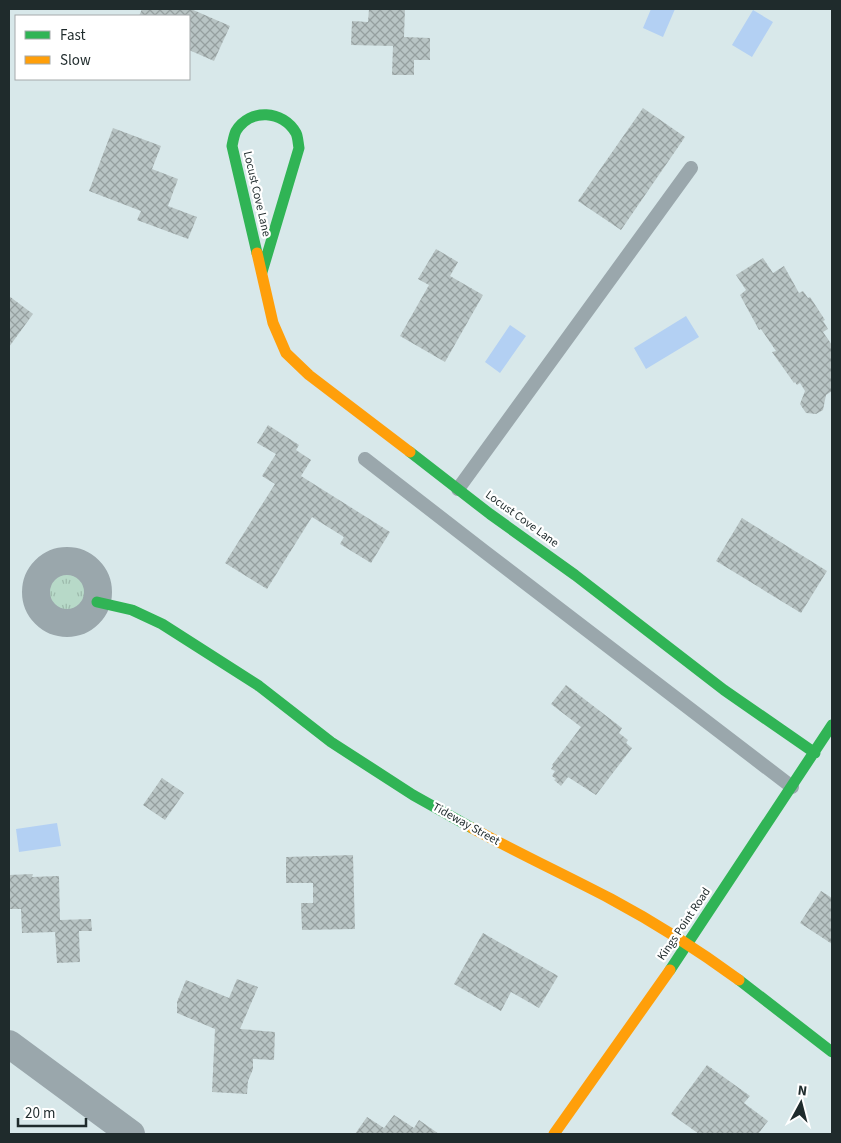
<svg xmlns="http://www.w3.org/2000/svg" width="841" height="1143" font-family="'Source Sans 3',sans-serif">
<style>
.grass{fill:url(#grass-tufts)}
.water{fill:#b3d0f3}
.building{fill:url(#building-cross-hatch)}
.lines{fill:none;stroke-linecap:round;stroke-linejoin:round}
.lane{stroke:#9aa7ac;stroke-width:14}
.street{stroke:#9aa7ac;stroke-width:28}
.fast{stroke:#30b455;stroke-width:11}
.slow{stroke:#ff9f0a;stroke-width:11}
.labels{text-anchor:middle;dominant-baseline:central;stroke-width:4.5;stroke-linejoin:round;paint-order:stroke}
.street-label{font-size:12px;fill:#1f2b2c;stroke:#fff}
</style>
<defs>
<pattern id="grass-tufts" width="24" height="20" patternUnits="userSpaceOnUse" patternTransform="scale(1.25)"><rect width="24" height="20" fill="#b7d9c8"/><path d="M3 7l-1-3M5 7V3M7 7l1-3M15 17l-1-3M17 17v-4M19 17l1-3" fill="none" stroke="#9dbaac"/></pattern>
<pattern id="building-cross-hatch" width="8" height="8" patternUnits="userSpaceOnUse" patternTransform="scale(1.25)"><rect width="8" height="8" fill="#b8c4c4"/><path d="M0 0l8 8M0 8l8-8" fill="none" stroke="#959f9f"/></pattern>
</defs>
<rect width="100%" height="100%" fill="#d8e8ea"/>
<path class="grass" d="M46 592a21 21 0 1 1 42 0a21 21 0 1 1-42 0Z"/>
<path class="water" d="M 651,9 L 675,9 L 663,37 L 643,28 Z
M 753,10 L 773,22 L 752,57 L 732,45 Z
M 686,316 L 699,337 L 646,369 L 634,348 Z
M 510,325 L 526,336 L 500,373 L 485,362 Z
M 57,823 L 61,846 L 19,852 L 16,829 Z"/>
<path class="building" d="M 142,9 L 191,9 L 230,26 L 214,61 L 189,50 L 189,16 L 139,16 Z
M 369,9 L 405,9 L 404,37 L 430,38 L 430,60 L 414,60 L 414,75 L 392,75 L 393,46 L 351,45 L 352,21 L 368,22 Z
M 643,108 L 685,137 L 621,230 L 578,201 Z
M 113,128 L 161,146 L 152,169 L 178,179 L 168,206 L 197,217 L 188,239 L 137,220 L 141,211 L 89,191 Z
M 436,249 L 458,262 L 450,276 L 483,295 L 445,362 L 400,336 L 429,285 L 418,279 Z
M 763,258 L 773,273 L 784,266 L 799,293 L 803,291 L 808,298 L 810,297 L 825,320 L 823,321 L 828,329 L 823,332 L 832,345 L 832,391 L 826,395 L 823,410 L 816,414 L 806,413 L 800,404 L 805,391 L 800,383 L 797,385 L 795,382 L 794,383 L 772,352 L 776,351 L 761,329 L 759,330 L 740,295 L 746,290 L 736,275 Z
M 9,296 L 33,314 L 9,347 Z
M 268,425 L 299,445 L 296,450 L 311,460 L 301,476 L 390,532 L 371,563 L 340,544 L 344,537 L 312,517 L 267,589 L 225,563 L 275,484 L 262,476 L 276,454 L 257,443 Z
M 742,518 L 827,571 L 801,613 L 716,561 Z
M 566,685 L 622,728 L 619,733 L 628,740 L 626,743 L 632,748 L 596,795 L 568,777 L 561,786 L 554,780 L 556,779 L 552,776 L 555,771 L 551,769 L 553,766 L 552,765 L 581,727 L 551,704 Z
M 162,778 L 184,793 L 165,820 L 143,805 Z
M 353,855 L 355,929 L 302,930 L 301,903 L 313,903 L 313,883 L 286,883 L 286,857 Z
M 33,874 L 32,877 L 59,876 L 60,920 L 91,919 L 92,931 L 79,931 L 80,962 L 57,963 L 55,932 L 22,933 L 21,909 L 9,909 L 9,875 Z
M 821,891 L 832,898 L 832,944 L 800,923 Z
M 483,933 L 558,976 L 539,1008 L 511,992 L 501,1011 L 454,984 Z
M 237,979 L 258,987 L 240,1029 L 275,1032 L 274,1060 L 253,1059 L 253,1069 L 248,1081 L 247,1094 L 212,1092 L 215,1029 L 177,1013 L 177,1002 L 186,980 L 229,998 Z
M 707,1065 L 750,1096 L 744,1103 L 768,1121 L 758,1134 L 699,1134 L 671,1114 Z
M 394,1115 L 414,1128 L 419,1120 L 439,1134 L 355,1134 L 367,1117 L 384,1128 Z"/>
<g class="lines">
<path class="lane" d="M 365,459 L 485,552 L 792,787
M 458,489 L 691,168"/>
<path class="street" d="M36 592a31 31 0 1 1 62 0a31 31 0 1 1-62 0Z
M 9,1044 L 131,1134"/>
<path class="fast" d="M 257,253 L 232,146 C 233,141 234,135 236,131 C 250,108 283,110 296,133 C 298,137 298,143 299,148 L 262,272
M 410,452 L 490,514 L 575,575 L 724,690 L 815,753
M 97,602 L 132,610 L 162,624 L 259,686 L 331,742 L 413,795 L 472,828
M 670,970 L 832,725
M 739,980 L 832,1052"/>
<path class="slow" d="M 257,253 L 273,323 L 286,353 L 309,375 L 410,452
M 472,828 C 518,853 565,875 611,899 C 656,923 698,950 739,980
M 554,1134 L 670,970"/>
</g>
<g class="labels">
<g class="street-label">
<text transform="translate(257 194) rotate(77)">Locust Cove Lane</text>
<text transform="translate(522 519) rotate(36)">Locust Cove Lane</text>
<text transform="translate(466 824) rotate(29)">Tideway Street</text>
<text transform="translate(684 924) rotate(-56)">Kings Point Road</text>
</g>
</g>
<rect width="841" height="1143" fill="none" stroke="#1f2b2c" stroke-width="20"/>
<rect x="15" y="15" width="175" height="65" fill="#ffffff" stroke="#a5aaab"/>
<rect x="25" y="31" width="25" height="8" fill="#30b455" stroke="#a5aaab"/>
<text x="60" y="40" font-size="15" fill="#1f2b2c">Fast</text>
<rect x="25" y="56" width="25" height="8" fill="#ff9f0a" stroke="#a5aaab"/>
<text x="60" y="65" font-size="15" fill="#1f2b2c">Slow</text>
<g transform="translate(801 1103) rotate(7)" stroke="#ffffff" stroke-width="4" paint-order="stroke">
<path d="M0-4L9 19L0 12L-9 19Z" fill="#1f2b2c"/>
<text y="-8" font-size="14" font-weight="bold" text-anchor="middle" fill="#1f2b2c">N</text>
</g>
<path d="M18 1118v8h68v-8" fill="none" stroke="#1f2b2c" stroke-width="2.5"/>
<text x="25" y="1118" font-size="15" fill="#1f2b2c" stroke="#ffffff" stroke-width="4" paint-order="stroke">20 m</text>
</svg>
